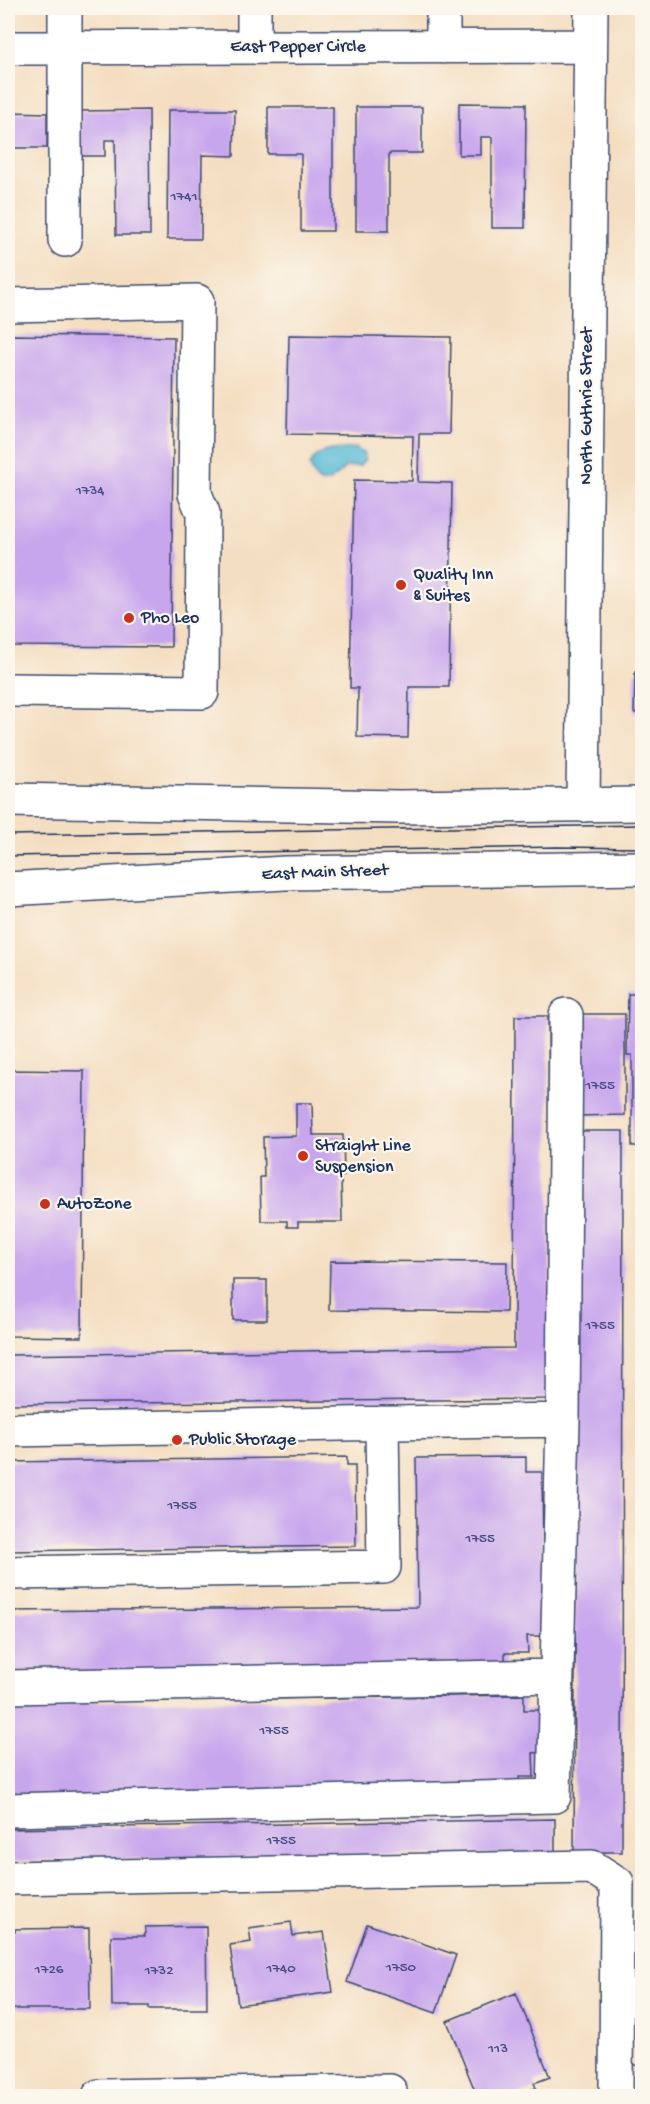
<svg xmlns="http://www.w3.org/2000/svg" width="650" height="2104" font-family="'Gochi Hand',sans-serif">
<style>
.water{fill:#56b9d5;stroke:#38749a;stroke-width:1.5}
.building{fill:#c8a6ed}
.lines{fill:none;stroke-linecap:round;stroke-linejoin:round}
.minor-casing{stroke:#3c496d;stroke-width:36}
.major-casing{stroke:#3c496d;stroke-width:36}
.minor{stroke:#fff;stroke-width:33}
.major{stroke:#fff;stroke-width:33}
.tram{stroke:#1b2f5e;stroke-width:1.5}
.poi-dot{fill:#c8321e;stroke:#fbf7ec;stroke-width:2}
.labels{text-anchor:middle;dominant-baseline:central;stroke-width:4.5;stroke-linejoin:round;paint-order:stroke}
.number-label{font-size:15px;fill:#464d82}
.street-label{font-size:18px;fill:#1b2f5e;stroke:#fbf7ec}
.poi-label{font-size:18px;fill:#1b2f5e;stroke:#fbf7ec;text-anchor:start}
</style>
<rect width="100%" height="100%" fill="#fbf7ec"/>
<filter id="ink" filterUnits="userSpaceOnUse"><feTurbulence type="fractalNoise" baseFrequency=".0167" numOctaves="2"/><feDisplacementMap in="SourceGraphic" scale="12" xChannelSelector="R" yChannelSelector="G"/><feConvolveMatrix kernelMatrix="1 2 1 2 8 2 1 2 1" color-interpolation-filters="sRGB"/></filter>
<filter id="wash" filterUnits="userSpaceOnUse"><feTurbulence type="fractalNoise" baseFrequency=".008" numOctaves="4" result="noise"/><feDisplacementMap in="SourceGraphic" scale="24" xChannelSelector="R" yChannelSelector="G"/><feGaussianBlur stdDeviation="1.35" result="paint"/><feColorMatrix in="noise" values="0 0 0 0 0 0 0 0 0 0 0 0 0 0 0 0 0 1.4 0 .05"/><feComposite in="paint" operator="in"/></filter>
<g filter="url(#wash)">
<rect width="100%" height="100%" fill="#f4dec1"/>
<path class="water" d="M 356,448 L 364,454 L 365,459 L 360,466 L 345,467 C 332,483 317,492 310,465 C 318,447 338,450 356,448 Z"/>
<g id="blocks">
<path class="building" d="M 459,103 L 526,104 L 525,228 L 492,228 L 492,137 L 481,137 L 481,155 L 459,155 Z
M 268,107 L 333,107 L 333,231 L 301,231 L 301,154 L 268,154 Z
M 356,107 L 422,107 L 422,153 L 389,153 L 389,231 L 356,231 Z
M 149,110 L 150,235 L 116,235 L 115,140 L 105,140 L 105,156 L 81,156 L 81,111 Z
M 168,110 L 235,110 L 234,156 L 202,155 L 201,239 L 167,239 Z
M 8,112 L 47,113 L 47,148 L 13,148 L 11,253 L 8,253 Z
M 8,335 L 174,337 L 171,647 L 8,646 Z
M 289,335 L 451,337 L 449,434 L 419,434 L 418,482 L 452,483 L 449,687 L 409,687 L 408,738 L 357,737 L 358,688 L 350,688 L 354,480 L 412,481 L 413,436 L 287,434 Z
M 635,672 L 642,672 L 642,713 L 634,713 Z
M 628,994 L 642,994 L 642,1146 L 632,1146 L 632,1055 L 627,1055 Z
M 583,1014 L 625,1014 L 625,1115 L 576,1116 L 575,1056 L 583,1056 Z
M 515,1016 L 548,1016 L 551,1399 L 8,1404 L 8,1355 L 514,1348 Z
M 8,1070 L 84,1071 L 82,1337 L 8,1336 Z
M 296,1103 L 312,1103 L 313,1135 L 343,1135 L 344,1176 L 341,1176 L 342,1222 L 298,1222 L 298,1227 L 287,1227 L 287,1221 L 261,1221 L 260,1177 L 264,1177 L 263,1137 L 296,1136 Z
M 578,1131 L 623,1131 L 622,1852 L 574,1852 Z
M 330,1261 L 507,1262 L 506,1312 L 329,1310 Z
M 233,1280 L 267,1280 L 267,1320 L 233,1320 Z
M 347,1457 L 347,1465 L 355,1465 L 356,1546 L 8,1551 L 8,1462 Z
M 526,1457 L 526,1472 L 542,1472 L 544,1636 L 527,1636 L 528,1653 L 505,1653 L 505,1669 L 8,1674 L 8,1611 L 418,1607 L 416,1458 Z
M 524,1695 L 524,1710 L 541,1710 L 542,1752 L 533,1753 L 534,1777 L 519,1777 L 519,1792 L 8,1800 L 8,1703 Z
M 555,1819 L 555,1853 L 8,1861 L 8,1829 Z
M 291,1922 L 293,1936 L 324,1932 L 333,1992 L 238,2005 L 230,1945 L 251,1942 L 249,1928 Z
M 367,1924 L 456,1955 L 436,2013 L 347,1982 Z
M 206,1926 L 207,2009 L 149,2009 L 149,2006 L 112,2006 L 111,1936 L 145,1936 L 145,1927 Z
M 89,1928 L 90,2009 L 8,2009 L 8,1932 L 15,1932 L 15,1929 Z
M 516,1993 L 550,2077 L 534,2083 L 536,2088 L 515,2096 L 477,2096 L 447,2021 Z
M 633,2065 L 642,2065 L 642,2092 L 632,2091 Z"/>
</g>
</g>
<g filter="url(#ink)">
<use href="#blocks" fill-opacity="0" stroke="#3c496d" stroke-width="1.5"/>
<g class="lines">
<defs>
<path id="minor" d="M 254,8 L 254,47
M 443,8 L 443,47
M 8,48 L 589,46
M 65,240 L 65,8
M 8,305 L 197,301 L 195,494 L 203,513 L 202,692 L 8,690
M 583,805 L 591,8
M 8,1430 L 563,1420
M 8,1573 L 384,1567 L 382,1423
M 8,1687 L 557,1676
M 8,1810 L 554,1796 L 563,1420 L 566,1015
M 8,1878 L 592,1867 L 617,1883 L 616,2096
M 99,2096 L 390,2091 L 390,2096"/>
<path id="major" d="M 8,800 L 399,807 L 642,804
M 8,889 L 285,873 L 642,868"/>
</defs>
<use href="#minor" class="minor-casing"/>
<use href="#major" class="major-casing"/>
<use href="#minor" class="minor"/>
<use href="#major" class="major"/>
<path class="tram" d="M 8,835 L 642,825
M 8,856 L 557,847 L 642,848"/>
</g>
</g>
<g class="poi-dot">
<circle cx="401" cy="585" r="6"/>
<circle cx="129" cy="618" r="6"/>
<circle cx="303" cy="1156" r="6"/>
<circle cx="45" cy="1204" r="6"/>
<circle cx="177" cy="1440" r="6"/>
</g>
<g class="labels">
<g class="number-label">
<text x="184" y="197">1741</text>
<text x="90" y="491">1734</text>
<text x="600" y="1086">1755</text>
<text x="600" y="1326">1755</text>
<text x="182" y="1506">1755</text>
<text x="480" y="1539">1755</text>
<text x="274" y="1731">1755</text>
<text x="281" y="1841">1755</text>
<text x="401" y="1968">1750</text>
<text x="281" y="1969">1740</text>
<text x="49" y="1970">1726</text>
<text x="159" y="1971">1732</text>
<text x="498" y="2049">113</text>
</g>
<g class="street-label">
<text x="298" y="47">East Pepper Circle</text>
<text transform="translate(587 406) rotate(-90)">North Guthrie Street</text>
<text transform="translate(325 873) rotate(-2)">East Main Street</text>
</g>
<g class="poi-label">
<text x="413" y="575">Quality Inn<tspan x="413" dy="21">&amp; Suites</tspan></text>
<text x="141" y="618">Pho Leo</text>
<text x="315" y="1146">Straight Line<tspan x="315" dy="21">Suspension</tspan></text>
<text x="57" y="1204">AutoZone</text>
<text x="189" y="1440">Public Storage</text>
</g>
</g>
<rect width="650" height="2104" fill="none" stroke="#fbf7ec" stroke-width="30"/>
</svg>
